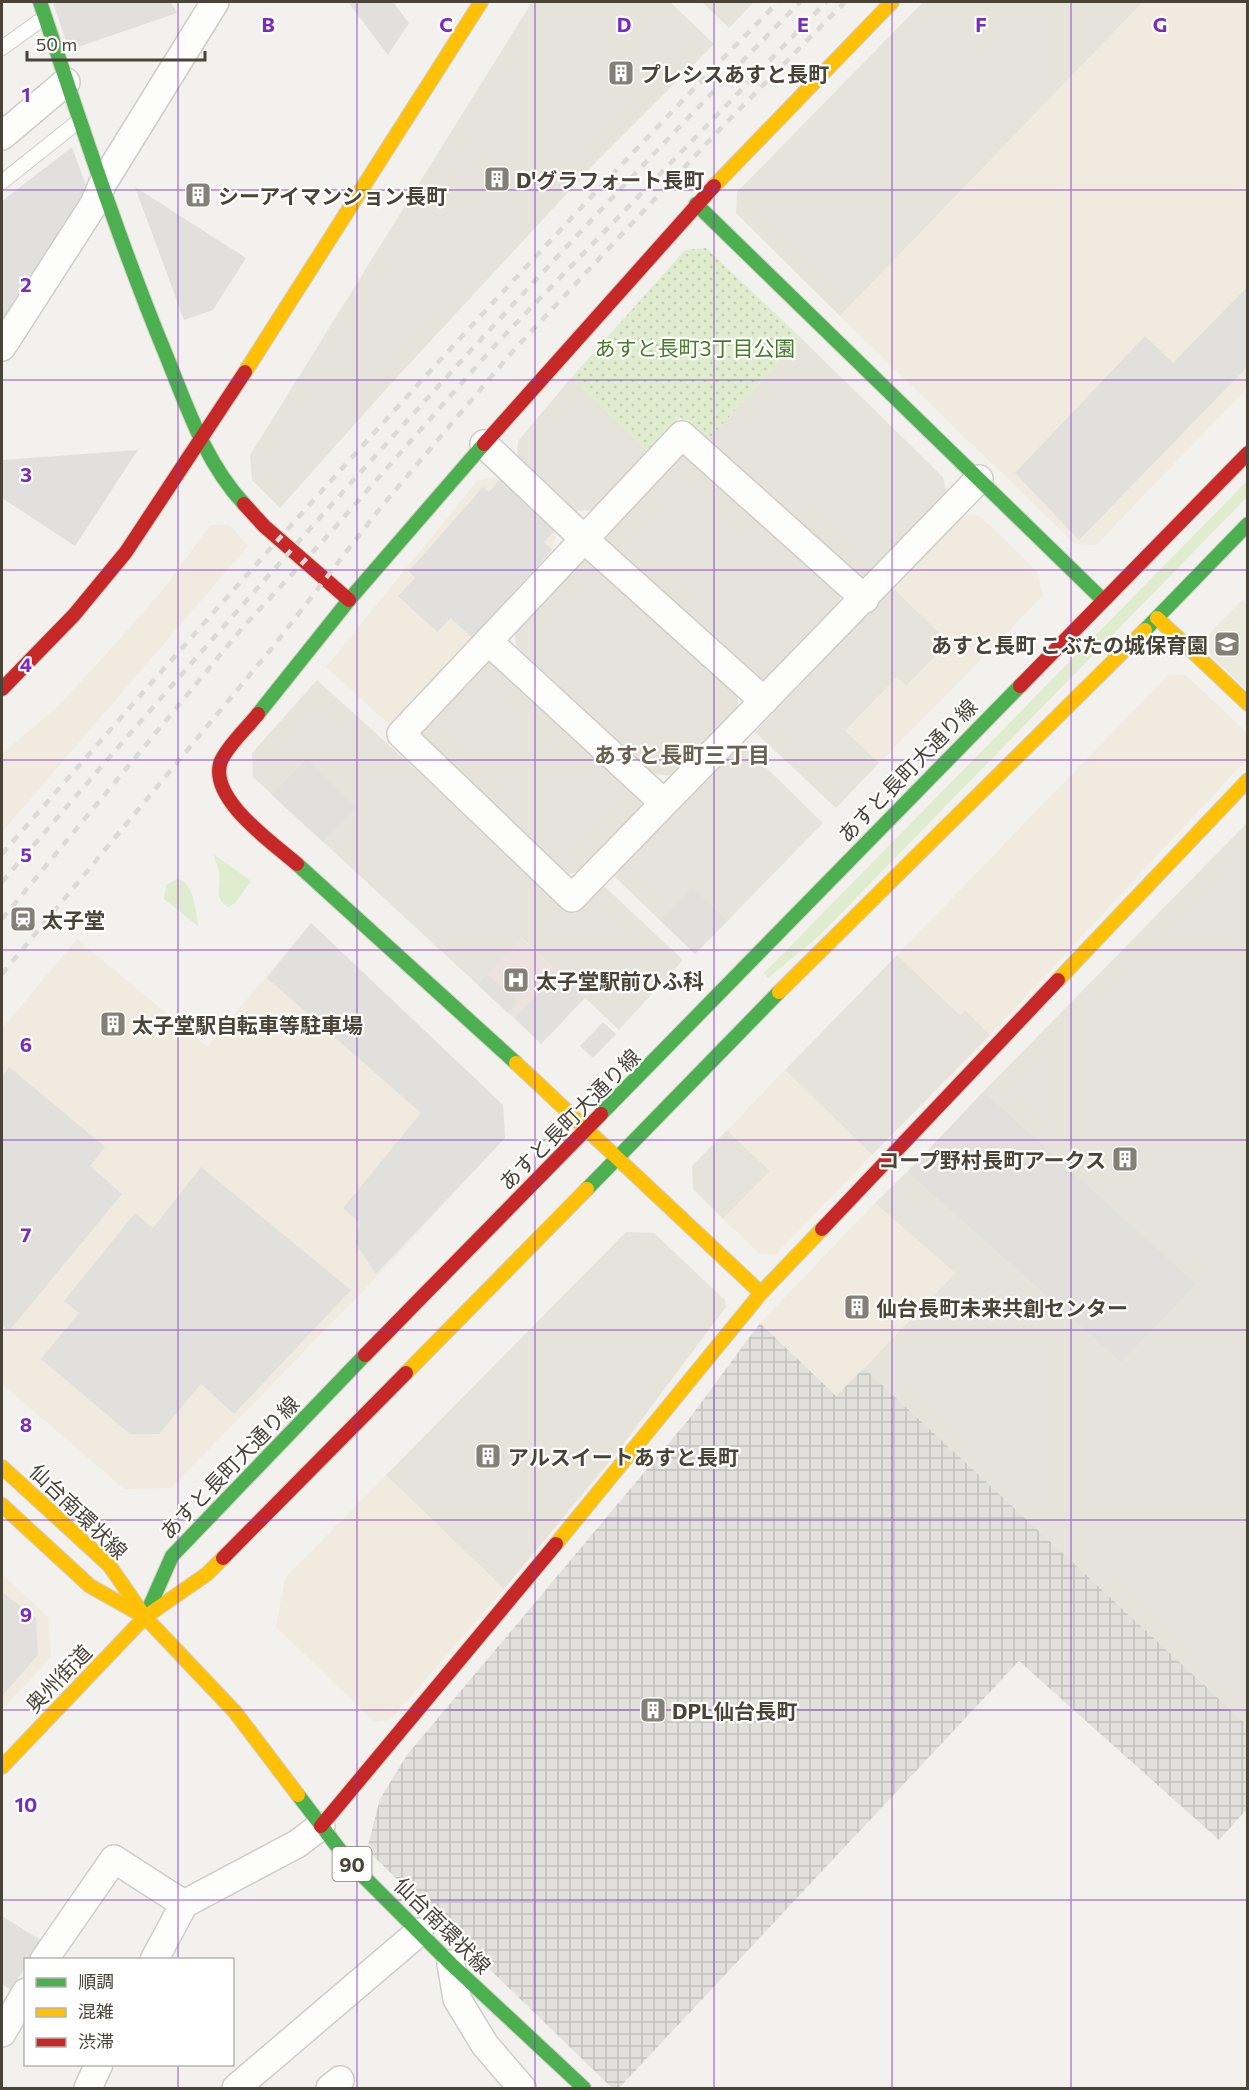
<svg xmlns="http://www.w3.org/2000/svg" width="1249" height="2090" font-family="Commissioner,'Noto Sans JP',sans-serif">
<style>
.residential{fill:#e6e3db}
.commercial{fill:#f1eade}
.industrial{fill:url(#industrial-grid)}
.education{fill:#ece9dd}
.medical{fill:#ede2de}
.grass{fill:#dfecce}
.park{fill:url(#park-dots)}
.parking{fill:#e2e0dc}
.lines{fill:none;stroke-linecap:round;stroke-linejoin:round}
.lane-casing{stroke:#cfcdc9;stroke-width:16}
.street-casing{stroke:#cfcdc9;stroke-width:30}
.fast-casing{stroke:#d1cec4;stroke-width:16}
.slow-casing{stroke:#d1cec4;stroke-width:16}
.jam-casing{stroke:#d1cec4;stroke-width:16}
.lane{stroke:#fdfdfc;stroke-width:14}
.street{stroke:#fdfdfc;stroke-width:27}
.fast{stroke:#4caf50;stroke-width:14}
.slow{stroke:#ffc107;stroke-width:14}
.jam{stroke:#c62828;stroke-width:14}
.rail{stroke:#dadad9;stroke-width:4.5;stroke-dasharray:8 8;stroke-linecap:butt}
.grid{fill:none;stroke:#7b2cbf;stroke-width:1.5;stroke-opacity:0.55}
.labels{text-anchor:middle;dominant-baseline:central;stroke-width:4.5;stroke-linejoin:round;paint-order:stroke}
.shield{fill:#fff;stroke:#807b74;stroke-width:1.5}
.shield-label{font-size:20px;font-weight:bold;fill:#494338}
.poi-label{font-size:21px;font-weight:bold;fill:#494338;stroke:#fff;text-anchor:start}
.park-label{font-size:21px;fill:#477a2c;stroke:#fff}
.street-label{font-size:21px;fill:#494338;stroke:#fff}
.neighbourhood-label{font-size:22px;font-weight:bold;fill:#6b6150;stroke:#fff}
.grid-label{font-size:20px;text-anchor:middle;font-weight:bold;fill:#7b2cbf;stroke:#fff;stroke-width:4.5;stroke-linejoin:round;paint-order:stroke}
</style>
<defs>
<pattern id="industrial-grid" width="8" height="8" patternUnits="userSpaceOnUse" patternTransform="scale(1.5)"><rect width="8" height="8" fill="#e2e0db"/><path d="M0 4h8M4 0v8" fill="none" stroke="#c3c1bd"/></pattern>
<pattern id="park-dots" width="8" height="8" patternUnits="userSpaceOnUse" patternTransform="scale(1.5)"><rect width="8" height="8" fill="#dfecce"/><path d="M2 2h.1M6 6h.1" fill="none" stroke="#c1ccb2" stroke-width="1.8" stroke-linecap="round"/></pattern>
</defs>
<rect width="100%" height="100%" fill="#f2f1ed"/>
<path class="residential" d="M 532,2 L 670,2 L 714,44 L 596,162 L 387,388 L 280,508 L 252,480 L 250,455 Z
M 702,2 L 754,2 L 729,28 Z
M 923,2 L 1143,2 L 840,316 L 736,213 L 737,192 Z
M 801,338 L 943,477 L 948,499 L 873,577 L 854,578 L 706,442 Z
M 571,378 L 648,451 L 593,510 L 571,511 L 517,458 L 518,441 Z
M 673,455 L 693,457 L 838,590 L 842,610 L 772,680 L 754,680 L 605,544 L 605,526 Z
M 574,559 L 592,560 L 738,695 L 738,716 L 678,776 L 652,774 L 516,646 L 514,625 Z
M 893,588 L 949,642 L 906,687 L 896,678 L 846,730 L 879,763 L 836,808 L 755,732 Z
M 501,662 L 640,790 L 642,813 L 586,871 L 566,874 L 423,743 L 421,725 L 480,663 Z
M 317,680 L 575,914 L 603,885 L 683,960 L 619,1030 L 522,938 L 478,985 L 253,777 L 252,753 Z
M 742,744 L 823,823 L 695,954 L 614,876 Z
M 1247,823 L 1247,1725 L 864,1368 L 955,1273 L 875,1203 L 907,1172 L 1121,1363 L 1195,1284 L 984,1091 Z
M 897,955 L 960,1015 L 965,1009 L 990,1035 L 872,1155 L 785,1070 Z
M 727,1130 L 770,1171 L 723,1219 L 693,1189 L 692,1166 Z
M 626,1232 L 654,1233 L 725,1300 L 726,1307 L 618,1451 L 504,1589 L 386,1475 Z"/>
<path class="commercial" d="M 1143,2 L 1247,2 L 1247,388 L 1096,545 L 1075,544 L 840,316 Z
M 502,477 L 557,528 L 552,550 L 391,726 L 326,667 L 478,480 Z
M 963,515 L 980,516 L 1038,573 L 1043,596 L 879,763 L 845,731 L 897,677 L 906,686 L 949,642 L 893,588 Z
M 229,524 L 248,546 L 2,832 L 2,754 L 58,706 L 121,638 L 169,582 L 210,525 Z
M 1169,674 L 1187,676 L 1247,733 L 1247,759 L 990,1035 L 965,1010 L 960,1015 L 897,955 Z
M 311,923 L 503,1105 L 505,1138 L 366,1288 L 171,1488 L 124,1489 L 2,1384 L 2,1029 L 77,939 L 207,1047 Z
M 785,1070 L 872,1155 L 775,1255 L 759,1253 L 723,1219 L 770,1171 L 727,1130 Z
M 875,1203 L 955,1273 L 837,1397 L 760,1323 Z
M 386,1475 L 504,1589 L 390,1720 L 375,1722 L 276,1627 L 285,1578 Z
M 2,1574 L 48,1617 L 51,1657 L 2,1710 Z"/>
<path class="industrial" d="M 760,1323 L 836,1396 L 864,1368 L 1247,1725 L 1247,1809 L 1219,1840 L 1019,1661 L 619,2088 L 612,2088 L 367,1850 L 380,1799 L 407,1755 L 689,1419 Z"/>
<path class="education" d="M 1242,600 L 1247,605 L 1247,690 L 1208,653 L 1207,636 Z"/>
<path class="medical" d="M 521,938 L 558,972 L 514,1018 L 478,985 Z"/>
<path class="grass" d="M 1247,481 L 1247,497 L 819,936 L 768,978 L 764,973 Z
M 213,854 L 251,881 L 235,903 L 228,907 C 213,899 221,886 219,872 C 218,866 215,860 213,854 Z
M 177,879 C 195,882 195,912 199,927 L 164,899 L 166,885 Z"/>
<path class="park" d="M 706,248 L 801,338 L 706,442 L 680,417 L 648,451 L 571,378 L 685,250 Z"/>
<path class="parking" d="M 53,2 L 171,2 L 177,13 L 69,50 Z
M 348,2 L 393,2 L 409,23 L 388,55 Z
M 72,147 L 87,188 L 2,320 L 2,201 Z
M 135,187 L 246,258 L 213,310 L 184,320 Z
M 1247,287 L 1247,367 L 1079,540 L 1015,473 L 1145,336 L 1173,363 Z
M 138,450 L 75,546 L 2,498 L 2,460 Z
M 502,477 L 557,528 L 544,542 L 552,550 L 472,638 L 451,618 L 437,632 L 398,596 L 415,578 L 409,571 L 483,487 L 489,492 Z
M 306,759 L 356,807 L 323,842 L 272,795 Z
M 692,887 L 727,921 L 695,954 L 660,920 Z
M 311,923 L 503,1105 L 505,1138 L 376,1274 L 356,1244 L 359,1222 L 343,1208 L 421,1113 L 267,978 Z
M 558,972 L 585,998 L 541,1044 L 514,1018 Z
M 487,974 L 518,1002 L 508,1013 L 478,985 Z
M 603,1022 L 616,1034 L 593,1058 L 580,1046 Z
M 9,1067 L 105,1147 L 90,1166 L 122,1194 L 9,1331 L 2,1325 L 2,1077 Z
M 984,1091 L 1196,1284 L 1121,1363 L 907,1172 Z
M 201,1167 L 351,1290 L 234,1414 L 201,1384 L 159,1434 L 130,1434 L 41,1359 L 79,1313 L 64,1301 L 135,1213 L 153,1228 Z
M 2,1592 L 36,1618 L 38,1655 L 2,1696 Z
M 2,1916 L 42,1941 L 30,1959 L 26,1960 L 25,1967 L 11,1990 L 2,1984 Z"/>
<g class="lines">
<defs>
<path id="lane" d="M 2,48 L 45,17
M 2,182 L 80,120"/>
<path id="street" d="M 2,136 L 66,82
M 2,347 L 94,204 L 103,183 L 215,2
M 484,444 L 584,539 L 764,701
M 865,599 L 682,435 L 401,734 L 572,898 L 979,479
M 488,641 L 664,803
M 44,1960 L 114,1859 L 184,1904
M 154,1960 L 184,1904 L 297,1844 L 321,1826
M 451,1964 L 457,1999 L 485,2045 L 522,2088
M 2,2033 L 26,1992
M 88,2088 L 99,2064
M 236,2088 L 419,1932
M 330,2088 L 340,2080"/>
<path id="fast" d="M 40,2 C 80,120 118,239 166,355 C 187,407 205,462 244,504
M 696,204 L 1103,600
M 1145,630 L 1248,524
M 258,714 L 349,600 L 484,444
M 297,864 L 516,1063
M 601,1114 L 1020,686
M 587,1189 L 779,992
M 145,1617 L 172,1556 L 365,1355
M 298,1795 L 349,1862 L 451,1964 L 584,2088"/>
<path id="slow" d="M 714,186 L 892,2
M 245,372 L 481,2
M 1157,618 L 1248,704
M 1058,980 L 1248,780
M 779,992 L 1145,630
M 516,1063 L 761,1293
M 406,1373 L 587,1189
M 2,1467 L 109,1565 L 145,1617 L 235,1712 L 298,1795
M 2,1505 L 90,1586 L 138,1613
M 556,1544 L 761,1293 L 822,1229
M 2,1767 L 145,1617 L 207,1574 L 223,1558"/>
<path id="jam" d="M 484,444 L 714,186
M 244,504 L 264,526 L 349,600
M 1020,686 L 1248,453
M 2,689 L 74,615 L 126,552 L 245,372
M 258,714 C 247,728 228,745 221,761 C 207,798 273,843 297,864
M 822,1229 L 1058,980
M 365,1355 L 601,1114
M 223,1558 L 406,1373
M 321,1826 L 556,1544"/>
</defs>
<use href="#lane" class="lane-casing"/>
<use href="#street" class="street-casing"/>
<use href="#fast" class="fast-casing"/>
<use href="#slow" class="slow-casing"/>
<use href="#jam" class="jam-casing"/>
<use href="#lane" class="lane"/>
<use href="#street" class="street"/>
<use href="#fast" class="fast"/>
<use href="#slow" class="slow"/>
<use href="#jam" class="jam"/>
<path class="rail" d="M 2,854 C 254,564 509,277 778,2
M 2,882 C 260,581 523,285 800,2
M 2,919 L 244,626 L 321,543 L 498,342 L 826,2
M 2,974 L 272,648 L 381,507 L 513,351 L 722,127 L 845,2"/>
</g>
<path class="grid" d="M 178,2 L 178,1960M 357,2 L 357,2088M 535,2 L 535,2088M 714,2 L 714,2088M 892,2 L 892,2088M 1071,2 L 1071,2088M 2,190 L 1248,190M 2,380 L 1248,380M 2,570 L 1248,570M 2,760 L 1248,760M 2,950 L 1248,950M 2,1140 L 1248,1140M 2,1330 L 1248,1330M 2,1520 L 1248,1520M 2,1710 L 1248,1710M 2,1900 L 1248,1900M 178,2064 L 178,2088"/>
<defs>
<symbol id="building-square" viewBox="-11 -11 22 22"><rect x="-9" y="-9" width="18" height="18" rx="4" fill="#848077" stroke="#fff"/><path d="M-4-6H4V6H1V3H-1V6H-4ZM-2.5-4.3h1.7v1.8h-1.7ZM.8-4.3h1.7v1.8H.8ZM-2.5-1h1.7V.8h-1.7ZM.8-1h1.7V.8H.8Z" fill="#fff"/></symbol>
<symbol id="school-square" viewBox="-11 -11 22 22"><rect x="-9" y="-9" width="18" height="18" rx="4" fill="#848077" stroke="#fff"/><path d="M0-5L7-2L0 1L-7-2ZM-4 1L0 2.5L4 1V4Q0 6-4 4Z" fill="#fff"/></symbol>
<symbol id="station-square" viewBox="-11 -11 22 22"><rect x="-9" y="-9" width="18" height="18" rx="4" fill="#848077" stroke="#fff"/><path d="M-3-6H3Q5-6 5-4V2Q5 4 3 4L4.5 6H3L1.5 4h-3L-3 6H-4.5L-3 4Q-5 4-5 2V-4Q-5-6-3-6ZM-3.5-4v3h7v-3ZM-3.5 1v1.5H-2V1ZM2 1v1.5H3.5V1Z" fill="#fff"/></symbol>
<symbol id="hospital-square" viewBox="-11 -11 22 22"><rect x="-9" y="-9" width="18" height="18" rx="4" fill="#848077" stroke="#fff"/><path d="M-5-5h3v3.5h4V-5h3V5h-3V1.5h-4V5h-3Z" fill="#fff"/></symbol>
</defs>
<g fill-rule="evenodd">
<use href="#building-square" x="606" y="58" width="30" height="30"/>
<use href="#building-square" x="482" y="164" width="30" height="30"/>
<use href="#building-square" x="183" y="180" width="30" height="30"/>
<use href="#school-square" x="1212" y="629" width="30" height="30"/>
<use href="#station-square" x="8" y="904" width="30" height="30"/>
<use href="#hospital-square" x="501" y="965" width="30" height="30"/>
<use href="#building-square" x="98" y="1009" width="30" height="30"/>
<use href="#building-square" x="1110" y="1144" width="30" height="30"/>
<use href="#building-square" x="842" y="1292" width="30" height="30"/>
<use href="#building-square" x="473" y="1441" width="30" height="30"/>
<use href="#building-square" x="638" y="1695" width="30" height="30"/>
</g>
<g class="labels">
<rect class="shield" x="332.5" y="1847" width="39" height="34" rx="4.5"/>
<g class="shield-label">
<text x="352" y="1864">90</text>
</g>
<g class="poi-label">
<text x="640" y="73">プレシスあすと長町</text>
<text x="516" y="179">D'グラフォート長町</text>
<text x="218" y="195">シーアイマンション長町</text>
<text x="1208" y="644" text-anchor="end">あすと長町 こぶたの城保育園</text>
<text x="42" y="919">太子堂</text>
<text x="536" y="980">太子堂駅前ひふ科</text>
<text x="132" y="1024">太子堂駅自転車等駐車場</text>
<text x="1106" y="1159" text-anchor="end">コープ野村長町アークス</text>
<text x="876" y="1307">仙台長町未来共創センター</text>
<text x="508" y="1456">アルスイートあすと長町</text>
<text x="672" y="1710">DPL仙台長町</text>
</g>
<g class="park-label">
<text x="695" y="347">あすと長町3丁目公園</text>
</g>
<g class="street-label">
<text transform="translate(907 770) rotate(-46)">あすと長町大通り線</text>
<text transform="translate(569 1119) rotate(-45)">あすと長町大通り線</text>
<text transform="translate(229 1467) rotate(-46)">あすと長町大通り線</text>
<text transform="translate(79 1511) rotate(44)">仙台南環状線</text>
<text transform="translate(58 1678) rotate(-46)">奥州街道</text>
<text transform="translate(443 1925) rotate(45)">仙台南環状線</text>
</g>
<g class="neighbourhood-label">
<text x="682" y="754">あすと長町三丁目</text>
</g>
</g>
<g class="grid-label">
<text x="268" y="32">B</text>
<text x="446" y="32">C</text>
<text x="624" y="32">D</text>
<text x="803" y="32">E</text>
<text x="981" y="32">F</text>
<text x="1160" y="32">G</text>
<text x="26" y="102">1</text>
<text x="26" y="292">2</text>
<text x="26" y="482">3</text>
<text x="26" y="672">4</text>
<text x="26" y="862">5</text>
<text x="26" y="1052">6</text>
<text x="26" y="1242">7</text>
<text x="26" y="1432">8</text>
<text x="26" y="1622">9</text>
<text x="26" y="1812">10</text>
</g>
<rect width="1249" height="2090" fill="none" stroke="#494338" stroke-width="6"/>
<rect x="24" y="1958" width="210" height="108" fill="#ffffff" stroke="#b6b4af" stroke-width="1.5"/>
<rect x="36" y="1978" width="30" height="9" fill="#4caf50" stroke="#b6b4af" stroke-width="1.5"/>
<text x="78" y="1988" font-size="18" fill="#494338">順調</text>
<rect x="36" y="2008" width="30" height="9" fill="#ffc107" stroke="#b6b4af" stroke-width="1.5"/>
<text x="78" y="2018" font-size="18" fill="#494338">混雑</text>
<rect x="36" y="2038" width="30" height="9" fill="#c62828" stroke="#b6b4af" stroke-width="1.5"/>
<text x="78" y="2048" font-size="18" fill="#494338">渋滞</text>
<path d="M27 51v9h178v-9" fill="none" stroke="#494338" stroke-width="3"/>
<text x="36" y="51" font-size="18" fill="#494338" stroke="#ffffff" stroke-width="4.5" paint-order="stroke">50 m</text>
</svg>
